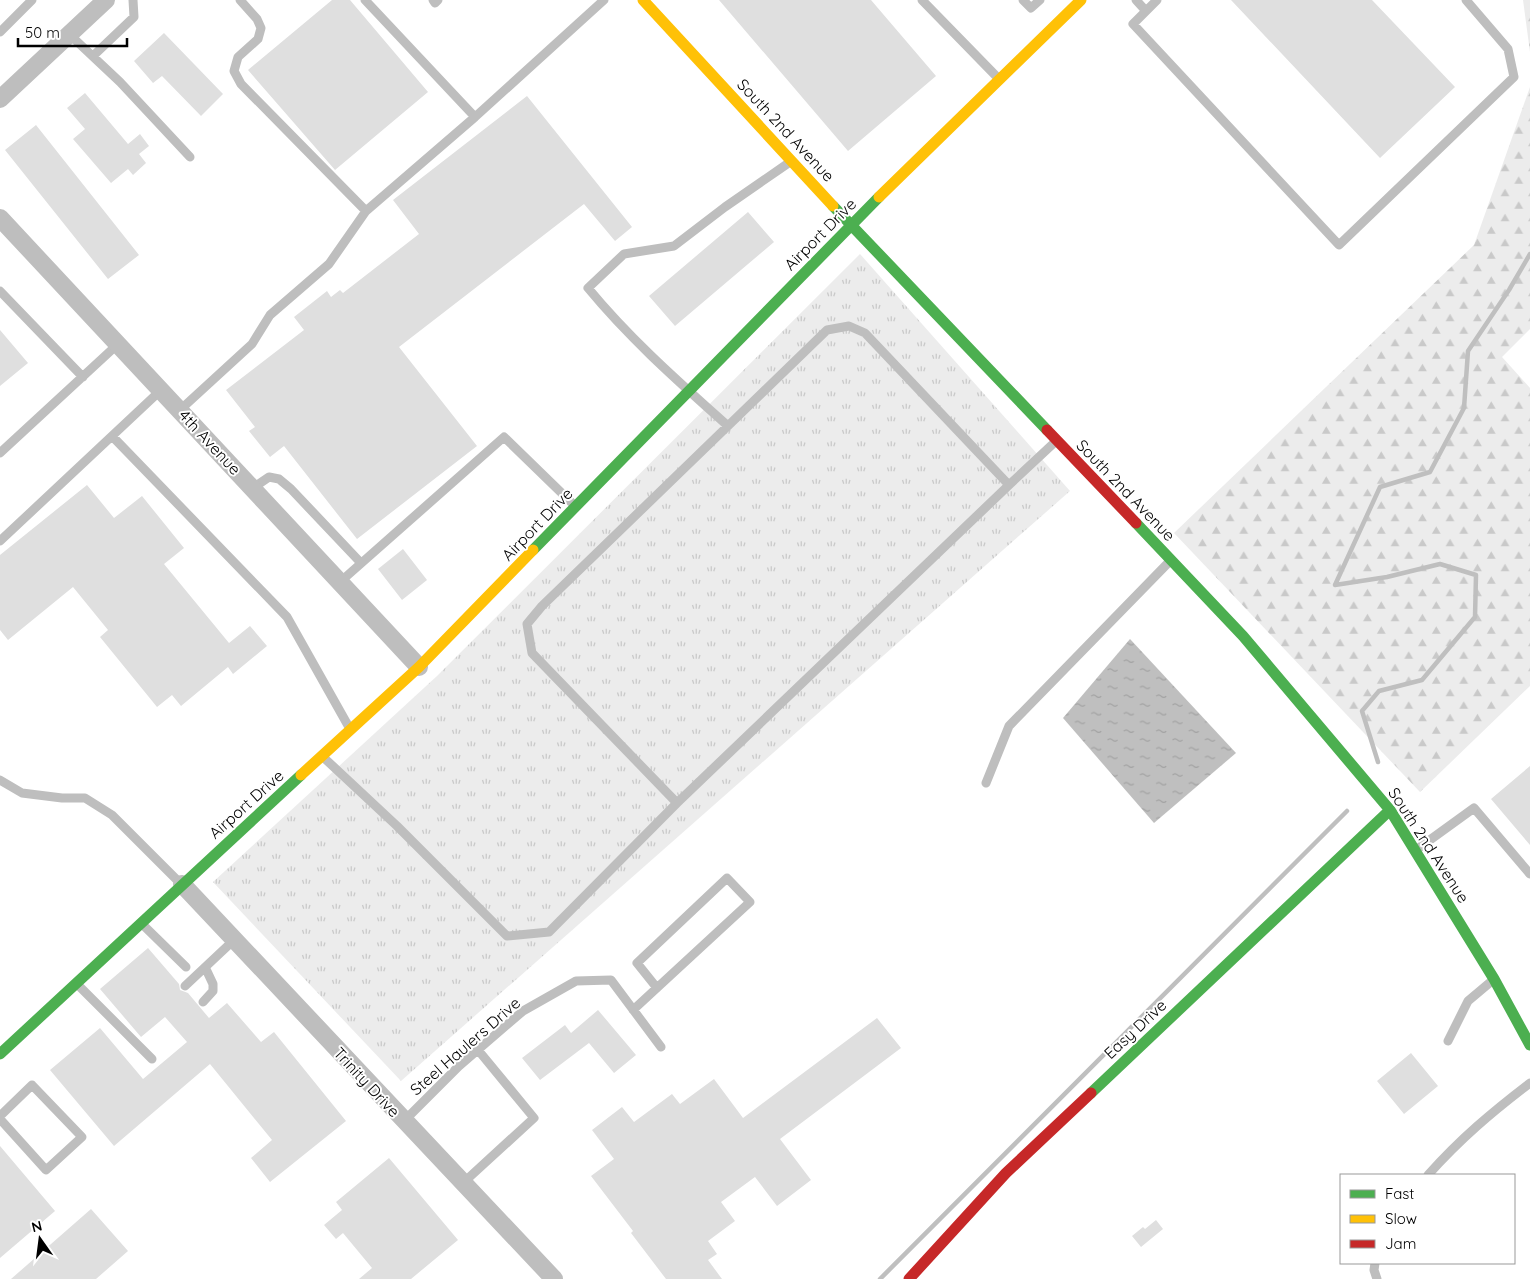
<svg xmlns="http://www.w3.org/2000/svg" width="1530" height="1279" font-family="Quicksand,sans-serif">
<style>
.grass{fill:url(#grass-tufts)}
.forest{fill:url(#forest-firs)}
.water{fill:url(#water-ripples)}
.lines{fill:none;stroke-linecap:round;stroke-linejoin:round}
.stream{stroke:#bfbfbf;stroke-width:4.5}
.building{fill:#dfdfdf}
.lane{stroke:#bebebe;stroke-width:9}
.street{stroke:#bebebe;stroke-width:18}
.fast{stroke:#4caf50;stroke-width:11}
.slow{stroke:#ffc107;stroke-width:11}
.jam{stroke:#c62828;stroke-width:11}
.labels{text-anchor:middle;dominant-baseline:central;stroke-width:4;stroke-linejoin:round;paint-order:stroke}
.street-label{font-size:16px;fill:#000;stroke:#fff}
</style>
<defs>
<pattern id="grass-tufts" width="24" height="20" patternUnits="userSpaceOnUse" patternTransform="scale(1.25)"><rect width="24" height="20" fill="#ececec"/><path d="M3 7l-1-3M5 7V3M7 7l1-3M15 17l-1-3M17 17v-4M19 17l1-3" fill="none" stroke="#c9c9c9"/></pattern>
<pattern id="forest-firs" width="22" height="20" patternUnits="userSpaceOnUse" patternTransform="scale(1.25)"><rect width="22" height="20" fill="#ececec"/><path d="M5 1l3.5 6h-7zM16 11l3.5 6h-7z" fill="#c9c9c9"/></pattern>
<pattern id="water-ripples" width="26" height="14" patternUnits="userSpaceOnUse" patternTransform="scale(1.25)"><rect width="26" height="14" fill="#bfbfbf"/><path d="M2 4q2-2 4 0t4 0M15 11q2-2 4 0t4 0" fill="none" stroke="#a2a2a2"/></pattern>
</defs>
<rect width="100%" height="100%" fill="#fff"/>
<path class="grass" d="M 860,254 L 1070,491 L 401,1081 L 213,882 L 437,676 Z"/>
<path class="forest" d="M 1523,0 L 1530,0 L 1530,52 Z
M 1530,87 L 1530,329 L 1502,357 L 1530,388 L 1530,686 L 1420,792 L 1174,533 L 1474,245 Z"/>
<path class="water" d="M 1130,639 L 1236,753 L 1154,823 L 1063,718 Z"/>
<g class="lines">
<path class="stream" d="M 1378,762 L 1362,711 L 1379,691 L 1422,680 L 1475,617 L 1476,575 L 1440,564 L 1387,577 L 1335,585 L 1380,487 L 1430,472 L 1464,408 L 1468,351 L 1509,290 L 1530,254
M 880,1279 L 1347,811"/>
</g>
<path class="building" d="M 332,0 L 350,0 L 428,92 L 335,170 L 248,70 Z
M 719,0 L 871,0 L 936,76 L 848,151 Z
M 1231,0 L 1372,0 L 1455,87 L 1380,158 Z
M 164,33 L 223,94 L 201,116 L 162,76 L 153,83 L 134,61 Z
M 85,93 L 128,144 L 140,134 L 149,146 L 139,154 L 146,163 L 133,175 L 128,169 L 111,183 L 73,139 L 85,129 L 67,108 Z
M 527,96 L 632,227 L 615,241 L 584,204 L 399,347 L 477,446 L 357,539 L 284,446 L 270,457 L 249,431 L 255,427 L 226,390 L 304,330 L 294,317 L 327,291 L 331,297 L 340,290 L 343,293 L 419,234 L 393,200 Z
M 36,125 L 139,255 L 108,279 L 5,150 Z
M 748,212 L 774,242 L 675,326 L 649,296 Z
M 0,330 L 28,363 L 0,386 Z
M 87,485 L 114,518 L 142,496 L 184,548 L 164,564 L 229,643 L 250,626 L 267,646 L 233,674 L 228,667 L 181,706 L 172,695 L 157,707 L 100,637 L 108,630 L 73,587 L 8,640 L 0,630 L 0,555 Z
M 403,549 L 427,580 L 402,600 L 378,569 Z
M 1530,766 L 1530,845 L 1491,799 Z
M 148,948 L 179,984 L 180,990 L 188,993 L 209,1018 L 227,1003 L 261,1042 L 274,1032 L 346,1121 L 270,1182 L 251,1158 L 272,1140 L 210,1064 L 114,1146 L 50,1070 L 100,1028 L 143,1079 L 187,1042 L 165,1017 L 141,1037 L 100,989 Z
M 598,1010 L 636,1055 L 614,1073 L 589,1043 L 540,1080 L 522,1058 L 565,1025 L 571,1033 Z
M 877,1018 L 901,1048 L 780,1139 L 811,1180 L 777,1206 L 755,1177 L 721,1202 L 735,1221 L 708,1241 L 717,1254 L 708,1260 L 722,1279 L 666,1279 L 631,1233 L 633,1231 L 591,1176 L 614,1159 L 592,1130 L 622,1107 L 634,1122 L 672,1094 L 680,1104 L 714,1079 L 743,1118 Z
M 1411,1053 L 1438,1086 L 1404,1114 L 1377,1081 Z
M 0,1146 L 55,1211 L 0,1258 Z
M 389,1158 L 458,1240 L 411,1279 L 359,1279 L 372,1268 L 343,1233 L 336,1239 L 324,1225 L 342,1210 L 336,1202 Z
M 91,1209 L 128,1251 L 96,1279 L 11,1279 Z
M 1156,1220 L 1163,1229 L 1141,1247 L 1132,1236 L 1143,1227 L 1145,1229 Z"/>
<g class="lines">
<path class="lane" d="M 240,0 L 257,19 L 261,28 L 258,39 L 238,57 L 234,71 L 241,84 L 366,211
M 365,0 L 475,117
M 433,0 L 435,3 L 438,0
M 922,0 L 998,78
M 1023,0 L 1031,8 L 1040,0
M 1136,0 L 1146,11
M 1157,0 L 1133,24 L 1339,245 L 1514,77 L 1508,49 L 1466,0
M 0,32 L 32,0
M 69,34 L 120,82 L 190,157
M 93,56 L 134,17 L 133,0
M 0,291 L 83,377
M 180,410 L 252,344 L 270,315 L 329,264 L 366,211 L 475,117 L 604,0
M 728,426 C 679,382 630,339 588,288 L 624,254 L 674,246 L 725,207 L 790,162
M 112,436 L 287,617 L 350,729
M 0,453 L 118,344
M 253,488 L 269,477 L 279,479 L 291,489 L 361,563
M 0,541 L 161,390
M 340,582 L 504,437 L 574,505
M 322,756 L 397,826 L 507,936 L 549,932 L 677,803 L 1009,485 L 1055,442
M 0,780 L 22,793 L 62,798 L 85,798 L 112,815 L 180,883
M 986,783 L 1009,726 L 1169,562
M 677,803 L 532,653 L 527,624 L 542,606 L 827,330 L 849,326 L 865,333 L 1009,485
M 1416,850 L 1474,808 L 1530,874
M 141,923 L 186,967
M 76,983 L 152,1059
M 185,986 L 234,940
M 203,1002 L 213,991 L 213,984 L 205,967
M 633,1010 L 750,902 L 727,878 L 637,963 L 657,988
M 1448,1041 L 1468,1001 L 1493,980
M 0,1116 L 32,1085 L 82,1137 L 46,1170 L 0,1119
M 404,1121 L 459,1066 L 523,1011 L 576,981 L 611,980 L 661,1047
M 1428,1175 C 1460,1139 1492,1112 1530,1083
M 463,1183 L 534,1118 L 478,1050
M 1375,1263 L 1374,1270 L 1377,1279"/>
<path class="street" d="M 0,99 L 106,0
M 0,218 L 419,667
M 182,884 L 554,1279"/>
<path class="fast" d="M 833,206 L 1047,430
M 1136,523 L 1243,636 L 1390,810 L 1494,979 L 1530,1045
M 533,550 L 879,197
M 0,1054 L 301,775
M 1091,1093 L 1390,810"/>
<path class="slow" d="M 643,0 L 833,206
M 879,197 L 1081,0
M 301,775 L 419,667 L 533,550"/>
<path class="jam" d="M 1047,430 L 1136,523
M 909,1279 L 1006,1173 L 1091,1093"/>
</g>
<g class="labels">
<g class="street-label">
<text transform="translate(786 130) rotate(47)">South 2nd Avenue</text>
<text transform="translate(820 234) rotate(-45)">Airport Drive</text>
<text transform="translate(210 442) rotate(47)">4th Avenue</text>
<text transform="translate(1126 490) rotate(46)">South 2nd Avenue</text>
<text transform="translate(537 524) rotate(-46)">Airport Drive</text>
<text transform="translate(246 804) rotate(-42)">Airport Drive</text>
<text transform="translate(1429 845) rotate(57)">South 2nd Avenue</text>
<text transform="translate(1135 1029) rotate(-43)">Easy Drive</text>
<text transform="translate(465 1046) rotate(-41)">Steel Haulers Drive</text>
<text transform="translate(367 1082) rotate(47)">Trinity Drive</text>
</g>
</g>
<rect x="1340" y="1174" width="175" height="90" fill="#ffffff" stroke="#999999"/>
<rect x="1350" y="1190" width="25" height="8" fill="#4caf50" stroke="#999999"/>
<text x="1385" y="1199" font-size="15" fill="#000000">Fast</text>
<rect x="1350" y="1215" width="25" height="8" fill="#ffc107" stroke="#999999"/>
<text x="1385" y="1224" font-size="15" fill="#000000">Slow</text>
<rect x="1350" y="1240" width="25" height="8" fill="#c62828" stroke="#999999"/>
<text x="1385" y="1249" font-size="15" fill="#000000">Jam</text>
<g transform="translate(40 1239) rotate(346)" stroke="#ffffff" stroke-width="4" paint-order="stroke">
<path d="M0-4L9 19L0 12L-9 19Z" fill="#000000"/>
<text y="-8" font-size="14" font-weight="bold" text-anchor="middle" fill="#000000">N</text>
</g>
<path d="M18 38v8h109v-8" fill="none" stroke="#000000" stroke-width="2.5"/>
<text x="25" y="38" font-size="15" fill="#000000" stroke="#ffffff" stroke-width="4" paint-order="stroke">50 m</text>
</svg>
